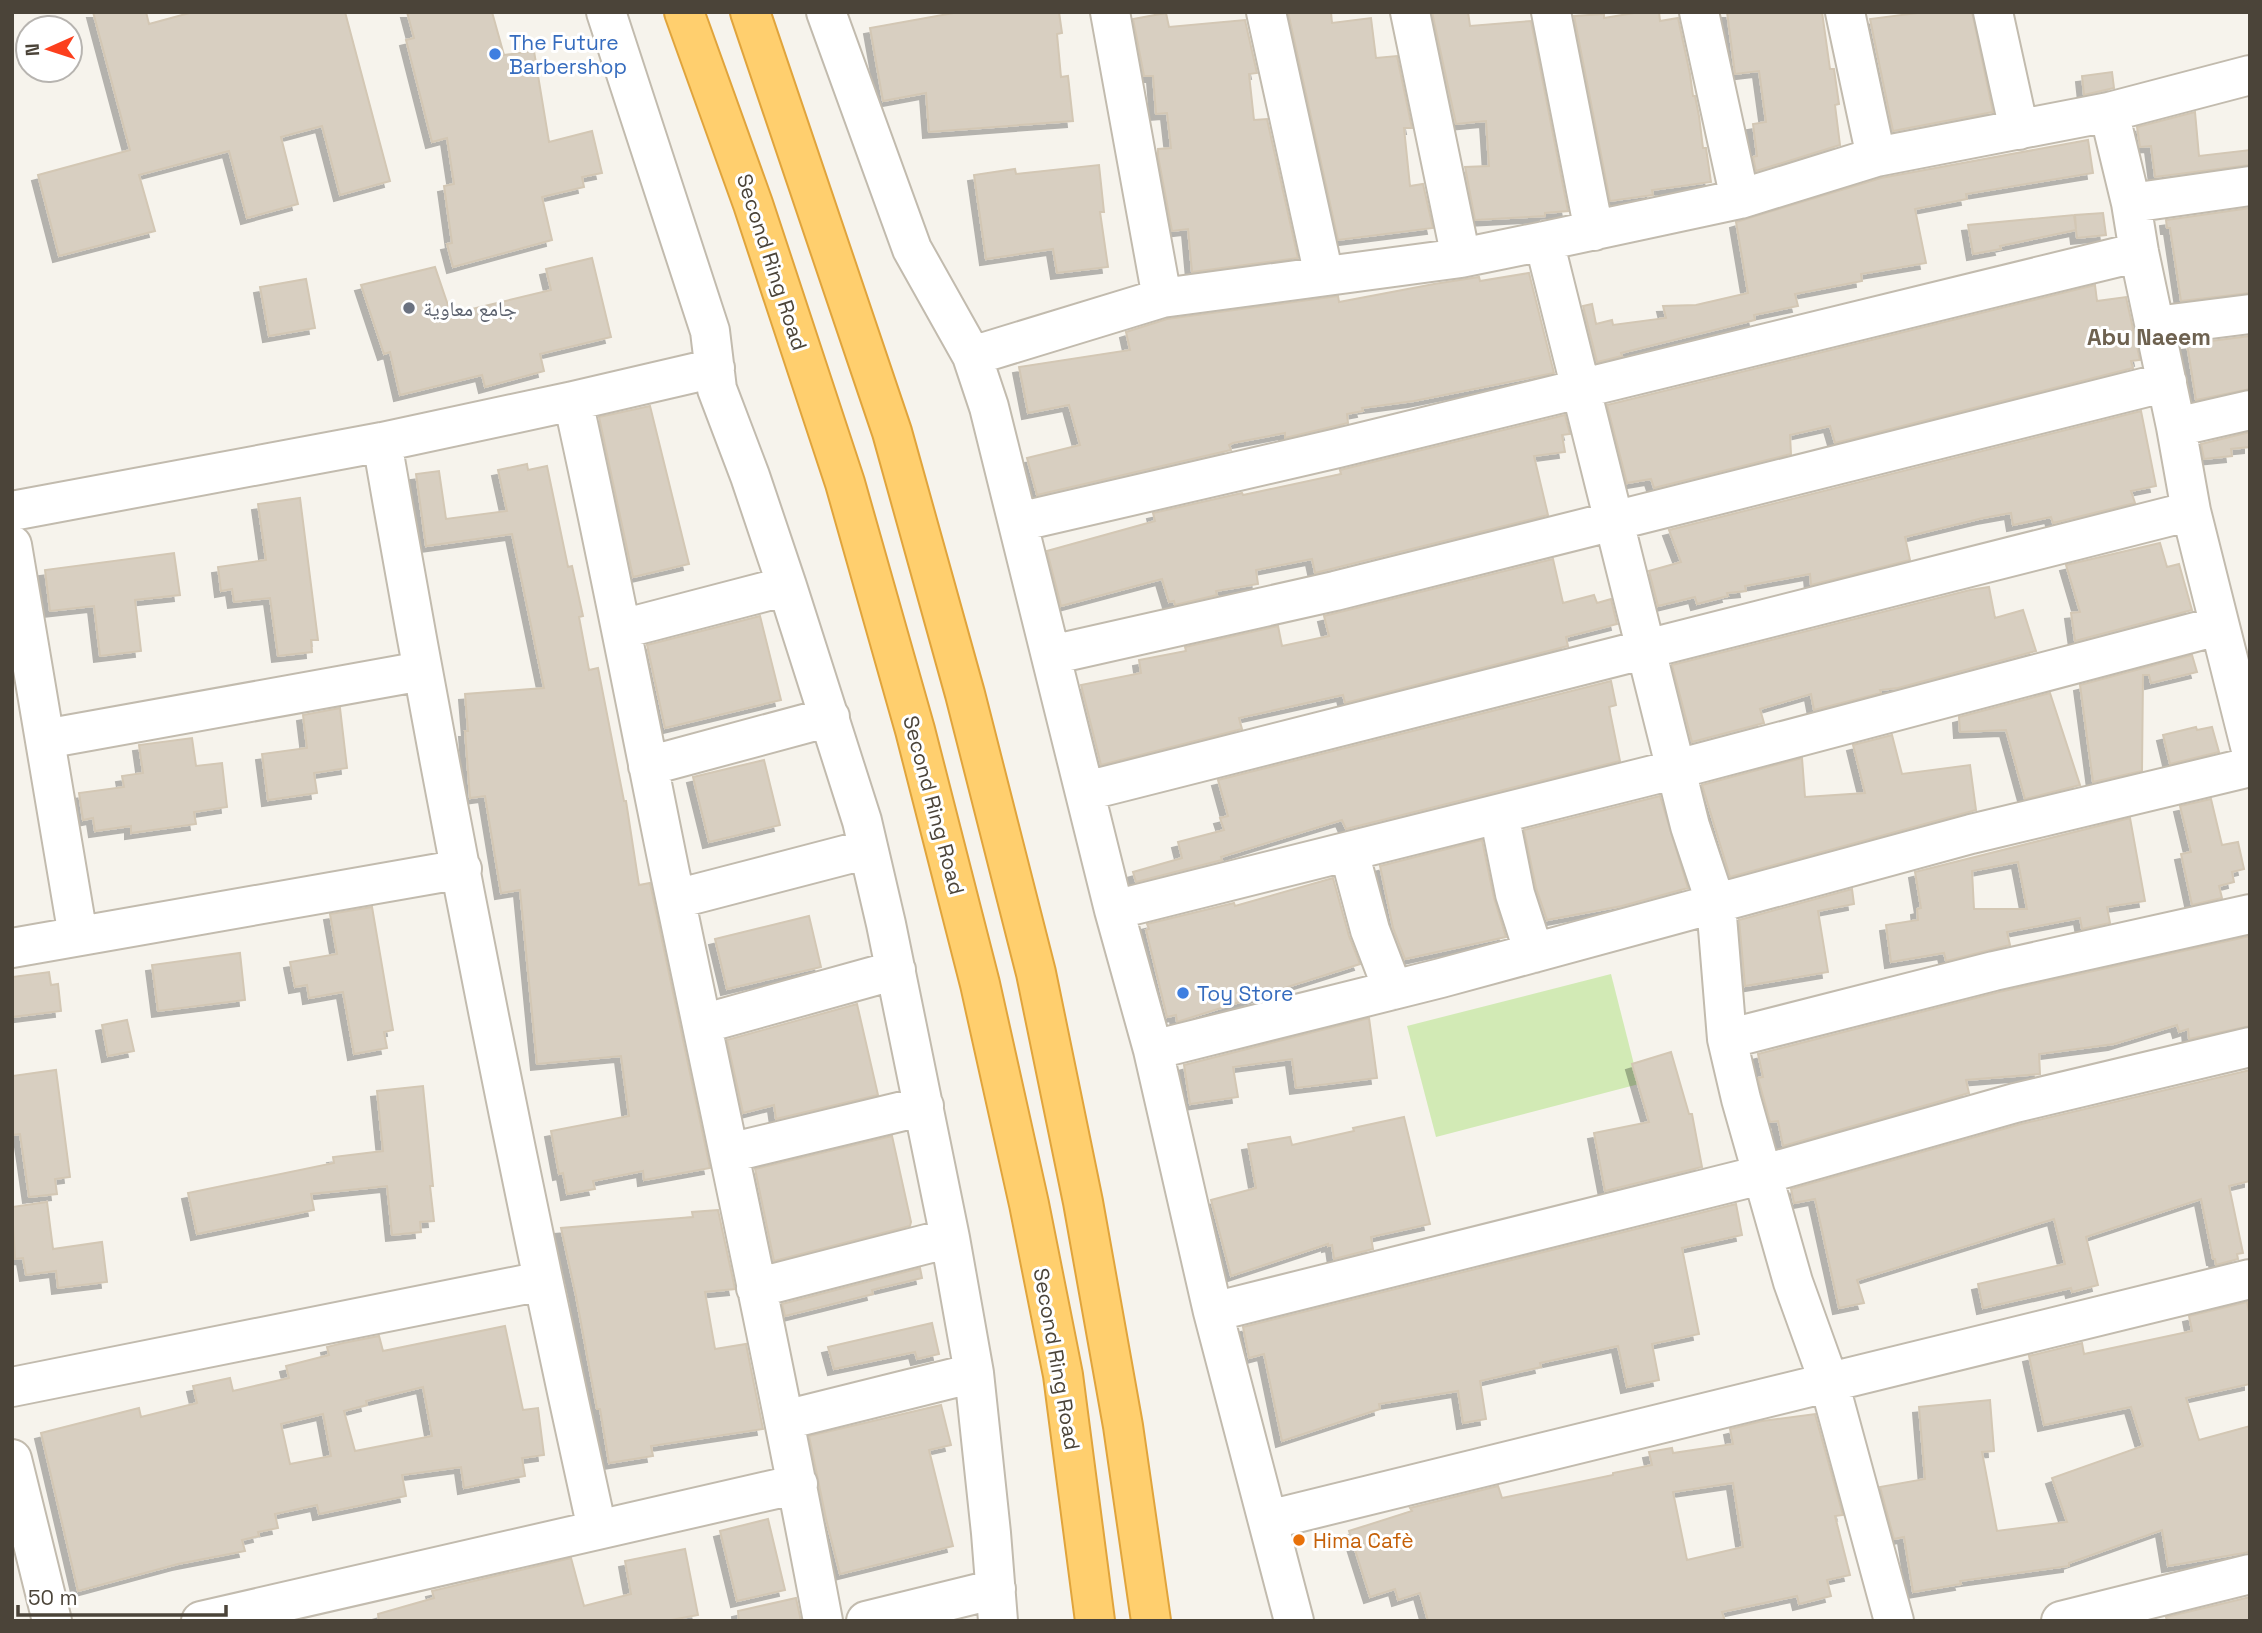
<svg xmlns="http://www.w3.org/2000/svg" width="2262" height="1633" font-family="'Space Grotesk','Noto Naskh Arabic',sans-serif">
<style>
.green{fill:#d2eab5}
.building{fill:#d8cfc1;stroke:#d3c7b4;stroke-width:2;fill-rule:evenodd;filter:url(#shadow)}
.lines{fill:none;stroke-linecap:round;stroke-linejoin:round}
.minor-casing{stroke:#c2bbae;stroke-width:42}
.highway-casing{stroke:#e0a43c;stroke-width:42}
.minor{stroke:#fff;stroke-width:38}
.highway{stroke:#ffcf6e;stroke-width:38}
.shop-dot{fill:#3f7fe0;stroke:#fff;stroke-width:2.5}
.worship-dot{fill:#6b7280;stroke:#fff;stroke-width:2.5}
.food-dot{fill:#e8710a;stroke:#fff;stroke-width:2.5}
.labels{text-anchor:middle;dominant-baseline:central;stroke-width:6;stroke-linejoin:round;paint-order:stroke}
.shop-label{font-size:21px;fill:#366cbe;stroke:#fff;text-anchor:start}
.street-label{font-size:21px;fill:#4b4439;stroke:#fff}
.worship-label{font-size:21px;fill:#5b616d;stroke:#fff;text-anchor:start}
.food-label{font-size:21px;fill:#c56008;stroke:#fff;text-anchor:start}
.neighbourhood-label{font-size:23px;font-weight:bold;fill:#6e6250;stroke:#fff}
</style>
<defs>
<filter id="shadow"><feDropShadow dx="-6" dy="6" stdDeviation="0" flood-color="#0004"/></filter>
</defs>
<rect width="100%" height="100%" fill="#f6f3ec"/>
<path class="green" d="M 1611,974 L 1639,1084 L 1436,1137 L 1407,1026 Z"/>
<path class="building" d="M 93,12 L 146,12 L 149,24 L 193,12 L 345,12 L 390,181 L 340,195 L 322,126 L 281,137 L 298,204 L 247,218 L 229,151 L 139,175 L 155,231 L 59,256 L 38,175 L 130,150 Z
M 407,12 L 492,12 L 504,55 L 534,51 L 549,142 L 592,131 L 602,173 L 582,177 L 584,187 L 542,197 L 552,240 L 453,267 L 447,244 L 452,243 L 444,186 L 454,184 L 447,138 L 432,142 L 406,40 L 414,38 Z
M 959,12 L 1059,12 L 1062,33 L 1057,34 L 1061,77 L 1068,76 L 1073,121 L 929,132 L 926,93 L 883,101 L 870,28 Z
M 1288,12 L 1331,12 L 1332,23 L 1371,18 L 1376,58 L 1397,56 L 1412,128 L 1404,128 L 1410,186 L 1423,184 L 1433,228 L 1338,240 Z
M 1432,12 L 1468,12 L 1470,26 L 1531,21 L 1568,211 L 1545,213 L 1545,216 L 1475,220 L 1465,167 L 1489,166 L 1486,121 L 1456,124 Z
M 1640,12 L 1659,12 L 1660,21 L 1678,18 L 1690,74 L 1693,96 L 1695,96 L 1699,116 L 1703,148 L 1706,148 L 1711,182 L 1652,190 L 1653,195 L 1610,201 L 1574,16 L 1604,14 L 1604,18 Z
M 1727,12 L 1822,12 L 1830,69 L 1834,69 L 1839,104 L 1835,105 L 1840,145 L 1756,171 L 1753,157 L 1757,156 L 1753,124 L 1766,122 L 1759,71 L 1735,74 Z
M 1925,12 L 1972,12 L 1993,112 L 1893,131 L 1870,19 Z
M 1166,13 L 1169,27 L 1245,20 L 1257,73 L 1249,74 L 1254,120 L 1267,119 L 1298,258 L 1192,272 L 1188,229 L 1172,231 L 1158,156 L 1158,149 L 1171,148 L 1167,113 L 1156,114 L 1153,76 L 1144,76 L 1133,19 Z
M 2112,72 L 2114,88 L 2084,95 L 2082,76 Z
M 2195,112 L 2199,156 L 2250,150 L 2250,165 L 2155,177 L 2151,146 L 2140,147 L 2137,127 Z
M 2088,140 L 2093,173 L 1966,194 L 1967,199 L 1915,209 L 1926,263 L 1861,274 L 1862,281 L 1795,294 L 1798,306 L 1754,315 L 1755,320 L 1621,353 L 1622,356 L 1597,362 L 1583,306 L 1592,304 L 1596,324 L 1612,320 L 1613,325 L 1666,318 L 1663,306 L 1696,305 L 1748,293 L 1736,222 L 1881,178 Z
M 1099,165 L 1104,212 L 1100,212 L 1108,267 L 1057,273 L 1053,249 L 986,259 L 974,175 L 1015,169 L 1016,174 Z
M 2250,208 L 2250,293 L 2181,301 L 2170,228 L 2167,228 L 2166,220 Z
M 2103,213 L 2106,235 L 2077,238 L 2076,230 L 2000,246 L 2001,249 L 1973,254 L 1968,225 L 2074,215 L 2076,229 L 2075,215 Z
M 592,258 L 611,337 L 540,354 L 544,371 L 485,387 L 482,375 L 400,395 L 390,352 L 384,354 L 361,285 L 435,267 L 451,314 L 551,290 L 546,269 Z
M 1529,273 L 1554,373 L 1414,401 L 1362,408 L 1363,411 L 1347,414 L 1348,423 L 1285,438 L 1285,433 L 1233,443 L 1229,445 L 1231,450 L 1037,495 L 1027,458 L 1080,445 L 1069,405 L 1028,413 L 1019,367 L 1130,350 L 1126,332 L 1167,319 L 1338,296 L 1339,302 L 1434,284 L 1479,277 L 1480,281 Z
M 306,279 L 315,328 L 269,336 L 260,287 Z
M 2095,285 L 2097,301 L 2126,297 L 2140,360 L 2131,361 L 2133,368 L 1835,443 L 1830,426 L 1790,435 L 1791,454 L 1654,488 L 1651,479 L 1627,483 L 1607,405 Z
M 2250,336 L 2250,389 L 2196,400 L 2187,344 Z
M 650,406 L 689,564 L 633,577 L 599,417 Z
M 2141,411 L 2156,486 L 2131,491 L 2135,503 L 2053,523 L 2051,517 L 2013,525 L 2011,513 L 1983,518 L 1905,537 L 1910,560 L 1811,585 L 1810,574 L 1745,586 L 1746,591 L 1727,593 L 1728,596 L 1697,604 L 1695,597 L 1658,606 L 1649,571 L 1681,562 L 1669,530 Z
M 1565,415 L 1570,434 L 1562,435 L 1565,452 L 1534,456 L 1548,515 L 1315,573 L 1312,559 L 1256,570 L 1258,584 L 1216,591 L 1217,595 L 1175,605 L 1174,601 L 1169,602 L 1162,579 L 1061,606 L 1047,551 L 1155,521 L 1153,513 L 1242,493 L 1243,495 L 1341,474 L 1340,470 Z
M 2250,432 L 2250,447 L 2231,449 L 2232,456 L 2204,459 L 2201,444 Z
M 527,464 L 528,470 L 547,466 L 568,567 L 572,566 L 583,616 L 579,617 L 589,670 L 598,668 L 624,801 L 626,801 L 639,885 L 650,883 L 710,1168 L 644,1180 L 643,1171 L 593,1181 L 595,1189 L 567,1194 L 563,1173 L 559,1174 L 551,1131 L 629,1116 L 621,1056 L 537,1064 L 520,890 L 501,893 L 485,796 L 470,798 L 465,731 L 468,731 L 465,694 L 544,688 L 512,534 L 426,546 L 416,474 L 439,471 L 446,519 L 507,511 L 498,470 Z
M 300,498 L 318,640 L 311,640 L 312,652 L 278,656 L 270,598 L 234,602 L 232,589 L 221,591 L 218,567 L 266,560 L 258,504 Z
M 2160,543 L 2167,567 L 2179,564 L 2192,610 L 2075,641 L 2071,613 L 2080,612 L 2066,565 Z
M 174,553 L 180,595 L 135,600 L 141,651 L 100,656 L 94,606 L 50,611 L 45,570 Z
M 1553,559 L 1563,603 L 1594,595 L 1597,603 L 1611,599 L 1617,624 L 1566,637 L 1568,646 L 1345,703 L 1343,695 L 1239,718 L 1242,729 L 1101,765 L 1081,685 L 1141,673 L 1139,660 L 1186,651 L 1185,647 L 1278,626 L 1282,646 L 1329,636 L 1324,616 Z
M 1989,587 L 1995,618 L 2023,610 L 2036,651 L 1898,688 L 1880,690 L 1881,693 L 1814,710 L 1811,694 L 1760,709 L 1764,723 L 1692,742 L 1672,665 L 1970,590 Z
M 760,616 L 781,700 L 665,728 L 647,645 Z
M 2192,655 L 2197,672 L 2151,683 L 2149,675 L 2143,675 L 2142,771 L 2093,782 L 2080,685 Z
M 1611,681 L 1616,705 L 1609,707 L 1620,761 L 1346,829 L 1342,820 L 1221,857 L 1222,860 L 1136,882 L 1133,872 L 1182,858 L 1178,842 L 1224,830 L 1220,818 L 1228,816 L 1218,780 Z
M 2050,693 L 2080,785 L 2025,799 L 2006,730 L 1960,732 L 1959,717 Z
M 340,708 L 347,768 L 314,773 L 317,793 L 268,800 L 262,754 L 307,748 L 303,715 Z
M 2196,727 L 2197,730 L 2212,727 L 2219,752 L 2170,764 L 2163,735 Z
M 1892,735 L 1902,774 L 1970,765 L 1976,810 L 1730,877 L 1702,785 L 1802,758 L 1805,797 L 1865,793 L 1853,745 Z
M 192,738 L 196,766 L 222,763 L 227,807 L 194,812 L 196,824 L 131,833 L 131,826 L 95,831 L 93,818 L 83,820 L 79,793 L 124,787 L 122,776 L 143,773 L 139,745 Z
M 764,760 L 780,825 L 709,842 L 693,777 Z
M 1660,796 L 1688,888 L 1622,906 L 1547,920 L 1536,888 L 1524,830 Z
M 2211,799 L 2222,845 L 2238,842 L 2244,869 L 2232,872 L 2234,882 L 2219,886 L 2222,898 L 2192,905 L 2181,854 L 2191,852 L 2180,806 Z
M 2130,818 L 2145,901 L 2107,907 L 2110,923 L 2082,929 L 2080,918 L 2007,932 L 2010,945 L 1946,961 L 1944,953 L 1891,962 L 1886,925 L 1918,920 L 1917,909 L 1921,908 L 1915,872 ZM 2018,862 L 2027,909 L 1974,909 L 1972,871 Z
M 1482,840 L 1494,898 L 1506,937 L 1405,959 L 1393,928 L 1380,866 Z
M 1333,878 L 1349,936 L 1360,964 L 1180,1021 L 1177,1022 L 1176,1015 L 1167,1017 L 1146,930 L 1149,929 L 1147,924 L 1234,903 L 1235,906 Z
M 1852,889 L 1854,904 L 1818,911 L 1828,972 L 1745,986 L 1739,920 Z
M 372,907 L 393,1030 L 384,1032 L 387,1048 L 354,1054 L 343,992 L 309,998 L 307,985 L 295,987 L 290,962 L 337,954 L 330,914 Z
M 809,916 L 821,967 L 727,989 L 715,939 Z
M 2250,936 L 2250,1026 L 2189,1039 L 2188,1029 L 2179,1032 L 2177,1025 L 2114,1044 L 2039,1054 L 2040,1074 L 1966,1080 L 1969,1093 L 1783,1146 L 1778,1121 L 1770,1122 L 1758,1078 L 1763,1077 L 1758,1054 L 1999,992 Z
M 240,953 L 245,1000 L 158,1011 L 152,965 Z
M 49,972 L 51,985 L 58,984 L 61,1011 L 12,1017 L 12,977 Z
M 857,1004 L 878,1095 L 776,1119 L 774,1105 L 743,1113 L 727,1040 Z
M 1369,1018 L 1377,1078 L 1296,1088 L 1292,1059 L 1233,1067 L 1238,1097 L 1190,1104 L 1184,1065 Z
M 127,1020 L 134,1051 L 108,1056 L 102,1025 Z
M 1671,1052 L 1689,1114 L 1692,1114 L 1702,1167 L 1605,1191 L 1594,1133 L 1649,1122 L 1632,1064 Z
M 56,1070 L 70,1177 L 55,1179 L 57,1194 L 29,1197 L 20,1134 L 12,1135 L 12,1076 Z
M 2250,1070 L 2250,1181 L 2229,1186 L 2243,1253 L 2237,1254 L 2238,1259 L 2216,1265 L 2215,1259 L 2213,1259 L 2201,1199 L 2086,1237 L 2098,1285 L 2072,1292 L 2071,1288 L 1983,1308 L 1978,1284 L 2065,1264 L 2054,1219 L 1857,1280 L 1864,1303 L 1839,1308 L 1815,1199 L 1794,1203 L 1791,1189 L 2021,1124 Z
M 423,1086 L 433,1186 L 430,1186 L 434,1221 L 420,1222 L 421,1232 L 392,1235 L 387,1186 L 311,1194 L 314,1210 L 197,1234 L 188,1193 L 334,1163 L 333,1157 L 383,1151 L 377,1091 Z
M 1404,1117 L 1430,1224 L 1371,1237 L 1373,1249 L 1334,1259 L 1332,1245 L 1328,1246 L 1328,1244 L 1231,1276 L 1211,1200 L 1256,1188 L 1248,1144 L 1290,1137 L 1292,1145 L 1354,1131 L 1353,1128 Z
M 892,1136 L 911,1222 L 910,1226 L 774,1261 L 755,1169 Z
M 47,1202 L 53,1249 L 102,1242 L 107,1282 L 58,1288 L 56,1271 L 26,1275 L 23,1258 L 15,1259 L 12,1207 Z
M 1736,1204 L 1742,1235 L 1682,1248 L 1699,1334 L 1652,1344 L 1659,1380 L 1627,1387 L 1618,1346 L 1540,1363 L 1541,1367 L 1480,1381 L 1486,1419 L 1463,1423 L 1458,1391 L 1379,1404 L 1380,1409 L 1282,1441 L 1264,1354 L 1249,1358 L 1243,1327 Z
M 718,1210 L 735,1289 L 705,1292 L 715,1349 L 746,1344 L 763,1429 L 651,1446 L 653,1456 L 609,1463 L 600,1409 L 597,1409 L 576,1296 L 561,1228 L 693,1217 L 692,1212 Z
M 920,1268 L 922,1278 L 872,1290 L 873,1294 L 785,1316 L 782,1304 Z
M 2247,1302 L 2250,1317 L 2250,1384 L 2186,1398 L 2199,1440 L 2250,1426 L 2250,1552 L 2168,1566 L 2162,1530 L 2069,1563 L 2069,1566 L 1960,1581 L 1961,1584 L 1913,1592 L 1904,1537 L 1894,1539 L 1880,1487 L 1925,1479 L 1919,1407 L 1990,1400 L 1994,1451 L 1982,1452 L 1997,1531 L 2067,1522 L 2052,1478 L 2143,1446 L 2131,1407 L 2044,1425 L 2029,1356 L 2082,1343 L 2084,1354 L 2192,1331 L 2189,1316 Z
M 932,1323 L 939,1354 L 917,1359 L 915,1352 L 834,1369 L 828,1347 Z
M 505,1326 L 523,1410 L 538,1408 L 544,1455 L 522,1458 L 525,1476 L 464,1488 L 461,1467 L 402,1475 L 406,1496 L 319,1514 L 317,1505 L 275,1514 L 278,1528 L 258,1532 L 259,1536 L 242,1540 L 245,1551 L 178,1564 L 78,1591 L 41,1433 L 139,1408 L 141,1417 L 197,1403 L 193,1386 L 230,1378 L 233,1391 L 289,1378 L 286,1366 L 329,1355 L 327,1347 L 343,1343 L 379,1336 L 383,1351 ZM 423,1387 L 432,1436 L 355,1451 L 344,1411 L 367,1405 L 366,1401 ZM 323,1414 L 331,1456 L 290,1464 L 281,1424 Z
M 941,1405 L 951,1445 L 929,1450 L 953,1546 L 840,1574 L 826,1519 L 809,1436 Z
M 1815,1414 L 1843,1515 L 1835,1516 L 1850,1575 L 1827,1580 L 1831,1596 L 1799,1604 L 1797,1596 L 1722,1612 L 1725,1621 L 1428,1621 L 1420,1593 L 1398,1600 L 1395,1589 L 1370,1597 L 1349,1531 L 1412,1511 L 1410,1508 L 1498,1486 L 1502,1498 L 1613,1475 L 1613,1473 L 1652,1465 L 1649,1452 L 1672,1448 L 1673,1453 L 1733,1444 L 1730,1429 L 1762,1421 ZM 1733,1483 L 1743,1547 L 1687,1560 L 1673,1492 Z
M 768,1519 L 785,1590 L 737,1601 L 720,1531 Z
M 685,1549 L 698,1615 L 666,1621 L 379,1621 L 378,1614 L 434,1598 L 432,1591 L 571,1558 L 584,1606 L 631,1594 L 625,1561 Z
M 2250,1597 L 2250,1621 L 2167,1621 L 2166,1617 Z
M 796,1598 L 801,1621 L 739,1621 L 738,1611 Z"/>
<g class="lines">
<defs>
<path id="minor" d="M 606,12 L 710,331 L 717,389 L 750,476 L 787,586 L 862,821 L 886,924 L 950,1238 L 974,1373 L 991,1533 L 998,1621
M 826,12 L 912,249 L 972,356 L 989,407 L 1114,910 L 1153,1050 L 1213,1312 L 1294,1621
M 1110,12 L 1162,298
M 1266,12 L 1324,276
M 1410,12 L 1461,258
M 1551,12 L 1594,231
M 1699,12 L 1740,199
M 1845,12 L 1876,157
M 1993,12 L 2019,130
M 2109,112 L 2131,203 L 2139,252 L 2176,427 L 2191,511 L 2250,746
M 2131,203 L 2250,186
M 1544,241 L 1690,826 L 1716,904 L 1727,1039 L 1741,1099 L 1793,1282 L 1829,1382 L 1894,1621
M 2155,326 L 2250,314
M 972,356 L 1162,298 L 1461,258 L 1544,241 L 1740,199 L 1876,157 L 2109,112 L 2250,75
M 573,401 C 608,558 638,716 670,873 C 722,1122 776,1371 823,1621
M 2176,427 L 2250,410
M 382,442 C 445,805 517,1168 597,1529
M 12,511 L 382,442 L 573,401 L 715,368
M 1018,522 L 1338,448 L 2139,252
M 12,545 L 78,936
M 622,629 L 787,586
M 1051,655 L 1335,591 L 2167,382
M 45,739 L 422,671
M 648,766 L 830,717
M 1086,791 L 2191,511
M 1499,814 L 1515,894 L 1534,953
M 1349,852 L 1370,930 L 1393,990
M 676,899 L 868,849
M 1114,910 L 1677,769 L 2218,626
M 12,948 L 462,869
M 702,1024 L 896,970
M 1727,1039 L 1994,971 L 2250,914
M 1153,1050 L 1441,978 L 1971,834 L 2250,767
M 729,1153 L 924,1106
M 756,1288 L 950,1238
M 1213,1312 L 1761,1175 L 2015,1103 L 2250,1047
M 12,1387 L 542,1281
M 785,1420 L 974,1373
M 12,1459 L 52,1621
M 1268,1520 L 2250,1279
M 201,1621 L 798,1484
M 866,1621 L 996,1589
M 2061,1621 L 2250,1574"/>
<path id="highway" d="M 684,12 L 753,204 L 845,483 L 915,730 L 980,984 L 1029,1204 L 1063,1375 L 1095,1621
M 750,12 L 892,432 L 965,694 L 1036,973 L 1083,1202 L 1123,1426 L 1151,1621"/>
</defs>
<use href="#minor" class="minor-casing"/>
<use href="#highway" class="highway-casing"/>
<use href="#minor" class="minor"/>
<use href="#highway" class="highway"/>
</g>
<g class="shop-dot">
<circle cx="495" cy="54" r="7"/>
<circle cx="1183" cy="993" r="7"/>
</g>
<circle class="worship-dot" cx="409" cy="308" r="7"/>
<circle class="food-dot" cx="1299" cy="1540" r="7"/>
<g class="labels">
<g class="shop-label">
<text x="509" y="42">The Future<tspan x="509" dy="24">Barbershop</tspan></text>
<text x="1197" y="993">Toy Store</text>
</g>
<g class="street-label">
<text transform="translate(772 262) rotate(72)">Second Ring Road</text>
<text transform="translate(934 805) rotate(75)">Second Ring Road</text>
<text transform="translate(1057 1359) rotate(80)">Second Ring Road</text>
</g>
<g class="worship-label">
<text x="423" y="308">جامع معاوية</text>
</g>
<g class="food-label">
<text x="1313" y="1540">Hima Cafè</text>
</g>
<g class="neighbourhood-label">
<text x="2149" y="337">Abu Naeem</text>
</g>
</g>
<rect width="2262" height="1633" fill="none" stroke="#4b4439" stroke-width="28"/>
<g transform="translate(49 49) rotate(267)"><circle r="33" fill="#ffffff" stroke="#b7b4b0" stroke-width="2"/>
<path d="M0-5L12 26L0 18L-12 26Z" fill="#fc3f1d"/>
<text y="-10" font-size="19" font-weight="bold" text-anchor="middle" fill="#4b4439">N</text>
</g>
<path d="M18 1605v10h208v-10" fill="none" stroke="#4b4439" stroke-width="3.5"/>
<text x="28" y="1605" font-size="21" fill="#4b4439" stroke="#ffffff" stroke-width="5" paint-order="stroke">50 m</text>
</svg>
